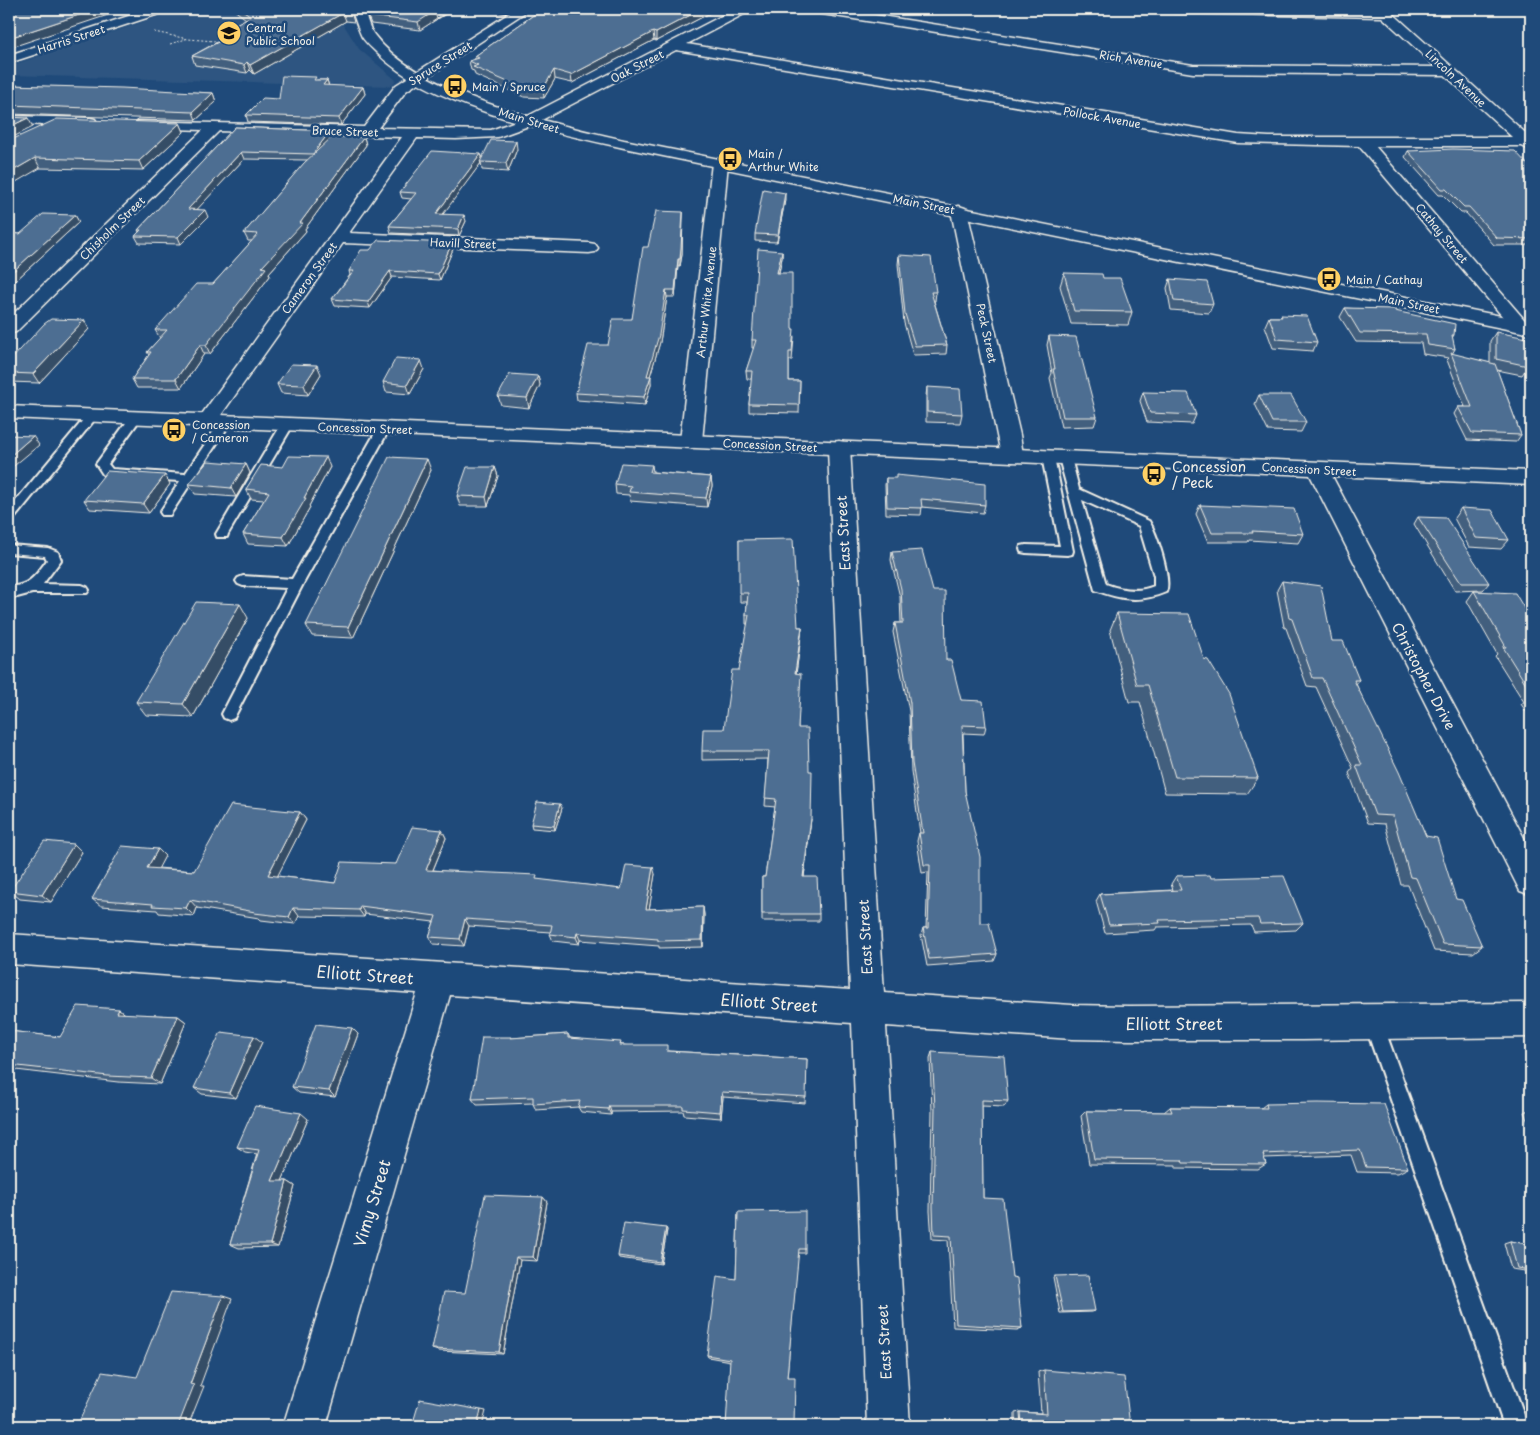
<svg xmlns="http://www.w3.org/2000/svg" width="1540" height="1435" font-family="'Playpen Sans',sans-serif">
<style>
.built{fill:#2d5581}
.lines{fill:none;stroke-linecap:round;stroke-linejoin:round}
.lane-casing{stroke:#f4f1e8;stroke-width:4}
.street-casing{stroke:#f4f1e8;stroke-width:3}
.secondary-casing{stroke:#f4f1e8;stroke-width:3}
.path{stroke:#f4f1e8;stroke-width:1;stroke-dasharray:2 2;stroke-linecap:butt}
.lane{fill:#1f4a7a;fill-rule:evenodd}
.street{fill:#1f4a7a;fill-rule:evenodd}
.secondary{fill:#1f4a7a;fill-rule:evenodd}
.wall{fill:#425f7e;stroke:#f4f1e8}
.shaded-wall{fill:#364d66;stroke:#f4f1e8}
.building{fill:#4d6e92;stroke:#f4f1e8}
.labels{text-anchor:middle;dominant-baseline:central;stroke-width:5;stroke-linejoin:round;paint-order:stroke}
.far-poi-label{font-size:11px;fill:#f4f1e8;stroke:#1f4a7a;text-anchor:start}
.far-street-label{font-size:11px;fill:#f4f1e8;stroke:#1f4a7a}
.poi-label{font-size:14px;fill:#f4f1e8;stroke:#1f4a7a;text-anchor:start}
.street-label{font-size:14px;fill:#f4f1e8;stroke:#1f4a7a}
.near-street-label{font-size:16px;fill:#f4f1e8;stroke:#1f4a7a}
</style>
<rect width="100%" height="100%" fill="#1f4a7a"/>
<filter id="ink" filterUnits="userSpaceOnUse"><feTurbulence type="fractalNoise" baseFrequency=".02" numOctaves="2"/><feDisplacementMap in="SourceGraphic" scale="10" xChannelSelector="R" yChannelSelector="G"/><feConvolveMatrix kernelMatrix="1 2 1 2 8 2 1 2 1" color-interpolation-filters="sRGB"/></filter>
<g filter="url(#ink)">
<path class="built" d="M 182,9 L 216,9 L 280,17 L 306,9 L 337,14 L 359,49 L 396,80 L 391,86 L 9,75 L 9,66 Z"/>
<g class="lines">
<defs>
<path id="lane" d="M 444,9 L 451,9 L 438,17 L 434,17 L 434,15 Z
M 485,9 L 506,9 L 522,12 L 519,14 Z
M 92,413 L 98,416 L 96,418 L 13,520 L 9,521 L 9,509 L 88,414 Z
M 135,415 L 141,418 L 108,464 L 112,469 L 185,474 L 221,420 L 225,419 L 231,422 L 170,515 L 162,515 L 160,512 L 180,481 L 108,477 L 104,476 L 96,464 L 131,416 Z
M 287,422 L 293,425 L 228,534 L 227,537 L 217,537 L 216,534 L 281,425 Z
M 384,425 L 390,428 L 303,584 L 234,718 L 229,720 L 224,718 L 222,714 L 287,588 L 243,586 L 238,584 L 236,581 L 238,578 L 243,576 L 292,579 L 378,428 Z
M 1048,453 L 1054,457 L 1073,551 L 1072,554 L 1067,555 L 1026,553 L 1021,552 L 1020,549 L 1021,546 L 1026,545 L 1060,546 L 1042,457 Z
M 1065,454 L 1071,458 L 1079,489 L 1149,521 C 1157,533 1172,580 1166,592 C 1140,603 1121,600 1095,590 L 1059,458 ZM 1082,500 L 1139,526 L 1154,576 L 1154,586 C 1138,593 1122,590 1106,584 Z
M 9,545 L 48,548 L 58,552 L 61,560 L 43,584 L 82,585 L 87,587 L 89,590 L 87,593 L 32,593 L 17,597 L 9,596 L 9,586 C 28,588 37,574 47,560 L 45,556 L 9,553 Z
M 1373,1013 L 1380,1016 L 1382,1022 L 1528,1426 L 1504,1426 L 1364,1022 L 1366,1016 Z"/>
<path id="street" d="M 150,9 L 167,9 L 165,12 L 9,63 L 9,55 Z
M 516,9 L 530,9 L 406,91 L 378,128 L 491,130 L 524,118 L 735,9 L 750,9 L 748,12 L 687,44 L 1238,135 L 1269,137 L 1512,137 L 1445,75 L 1193,73 L 816,13 L 810,9 L 837,9 L 1193,65 L 1436,67 L 1382,17 L 1174,13 L 1168,9 L 1388,9 L 1531,138 L 1531,151 L 1522,146 L 1375,146 L 1529,325 L 1527,329 L 1520,331 L 1513,329 L 1359,146 L 1238,143 L 676,50 L 534,124 L 498,137 L 456,139 L 417,138 L 349,233 L 589,243 L 595,244 L 598,248 L 595,252 L 589,253 L 343,243 L 214,425 L 207,427 L 200,425 L 197,421 L 402,137 L 219,131 L 16,332 L 9,334 L 9,318 L 203,130 L 143,128 L 138,127 L 136,124 L 138,121 L 364,127 L 396,85 Z
M 9,116 L 90,118 L 95,119 L 97,122 L 95,125 L 90,126 L 9,124 Z
M 720,158 L 725,160 L 728,163 L 702,441 L 699,446 L 691,448 L 683,446 L 680,441 L 712,163 L 715,160 Z
M 959,206 L 965,208 L 967,211 L 1020,435 L 1023,455 L 1020,460 L 1012,462 L 1004,460 L 1001,455 L 951,211 L 953,208 Z
M 839,441 L 847,443 L 850,448 L 884,993 L 1072,1005 L 1129,1006 L 1531,1003 L 1531,1037 L 1302,1040 L 1129,1040 L 1072,1039 L 886,1026 L 910,1426 L 867,1426 L 852,1023 L 450,995 L 326,1426 L 283,1426 L 417,993 L 9,964 L 9,934 L 850,990 L 828,448 L 831,443 Z"/>
<path id="secondary" d="M 351,9 L 363,9 C 367,17 369,29 375,36 C 420,95 554,124 624,140 L 1531,322 L 1531,334 L 624,148 C 551,132 432,107 378,54 C 373,49 366,43 362,37 C 358,29 355,18 351,9 Z
M 9,406 L 1531,471 L 1531,485 L 1332,476 L 1531,851 L 1531,895 L 1520,891 L 1310,475 L 9,418 Z"/>
</defs>
<use href="#lane" class="lane-casing"/>
<use href="#street" class="street-casing"/>
<use href="#secondary" class="secondary-casing"/>
<path class="path" d="M 154,32 L 188,39 L 215,41
M 170,44 L 186,39"/>
<use href="#lane" class="lane"/>
<use href="#street" class="street"/>
<use href="#secondary" class="secondary"/>
</g>
<path class="wall" d="M 233,9 L 350,9 L 354,22 L 346,21 L 254,74 L 250,70 L 247,73 L 195,65 L 192,56 L 226,37 L 224,30 L 246,19 Z
M 365,9 L 441,9 L 435,12 L 437,19 L 420,30 L 371,24 Z
M 542,9 L 718,9 L 656,41 L 654,40 L 572,83 L 555,79 L 544,98 L 524,97 L 475,75 L 474,71 L 471,70 L 469,61 L 475,59 L 475,56 Z
M 317,80 L 327,80 L 329,86 L 363,87 L 365,94 L 341,125 L 248,122 L 246,115 Z
M 9,85 L 213,93 L 216,102 L 196,120 L 9,114 Z
M 180,123 L 184,132 L 143,170 L 40,168 L 9,141 Z
M 235,127 L 330,131 L 332,137 L 364,137 L 366,145 L 305,229 L 306,231 L 269,273 L 270,276 L 210,354 L 204,354 L 181,388 L 137,388 L 132,379 L 149,355 L 147,352 L 160,338 L 155,330 L 213,284 L 252,241 L 248,241 L 244,233 L 307,160 L 244,159 L 197,209 L 208,217 L 181,244 L 139,243 L 135,236 L 139,232 L 138,230 Z
M 517,149 L 508,172 L 482,170 L 481,163 L 442,214 L 466,221 L 459,236 L 391,233 L 389,226 L 411,199 L 402,198 L 400,192 L 482,158 Z
M 1408,151 L 1531,168 L 1531,245 L 1494,245 L 1466,213 L 1461,213 L 1443,195 L 1439,195 L 1405,157 Z
M 785,200 L 777,242 L 755,241 L 755,234 Z
M 683,212 L 682,255 L 680,266 L 678,266 L 675,297 L 667,297 L 660,342 L 650,376 L 651,384 L 645,405 L 577,400 L 576,393 L 608,345 L 632,319 L 648,247 Z
M 75,215 L 79,222 L 15,281 L 11,281 L 9,283 L 9,236 L 20,234 Z
M 452,243 L 453,249 L 440,280 L 392,277 L 370,308 L 335,306 L 332,299 L 350,275 L 349,271 L 370,250 Z
M 782,251 L 782,258 L 779,273 L 794,337 L 792,360 L 789,360 L 789,381 L 800,381 L 799,413 L 749,412 L 749,404 L 752,379 L 747,379 L 746,371 L 754,348 L 752,348 L 752,340 Z
M 899,255 L 936,292 L 935,301 L 934,301 L 947,345 L 946,354 L 913,355 L 904,323 L 898,264 Z
M 1064,273 L 1132,312 L 1128,325 L 1071,324 L 1060,286 Z
M 1170,279 L 1213,304 L 1209,313 L 1171,310 L 1167,288 Z
M 1345,308 L 1395,311 L 1454,335 L 1452,338 L 1455,349 L 1452,354 L 1490,363 L 1490,341 L 1496,332 L 1528,366 L 1522,375 L 1497,370 L 1521,435 L 1516,442 L 1467,440 L 1454,414 L 1458,407 L 1465,407 L 1447,360 L 1449,358 L 1423,354 L 1421,343 L 1356,342 L 1340,317 Z
M 1281,315 L 1317,342 L 1313,351 L 1273,348 L 1265,326 L 1269,317 L 1280,317 Z
M 89,329 L 39,383 L 9,382 L 9,362 Z
M 1049,336 L 1097,417 L 1094,426 L 1061,427 L 1050,378 L 1052,373 L 1047,345 Z
M 424,369 L 410,394 L 386,392 L 383,382 Z
M 321,374 L 308,395 L 281,393 L 277,384 Z
M 538,376 L 540,385 L 529,408 L 501,405 L 498,396 Z
M 927,387 L 962,414 L 960,423 L 926,422 L 926,396 Z
M 1143,392 L 1196,415 L 1192,424 L 1147,422 L 1140,401 Z
M 1259,395 L 1306,422 L 1301,432 L 1268,431 L 1255,404 Z
M 246,464 L 250,473 L 236,497 L 195,494 L 189,484 Z
M 652,465 L 653,472 L 711,477 L 712,486 L 707,507 L 630,501 L 629,495 L 616,494 L 615,484 Z
M 283,467 L 330,467 L 309,506 L 310,507 L 288,546 L 248,544 L 243,534 L 264,500 L 251,499 L 246,489 Z
M 495,467 L 498,476 L 488,506 L 460,506 L 457,496 Z
M 431,470 L 353,638 L 312,636 L 306,625 Z
M 886,478 L 985,505 L 983,513 L 922,507 L 921,515 L 886,514 L 885,485 Z
M 170,484 L 149,513 L 90,509 L 84,500 Z
M 1200,505 L 1303,534 L 1298,543 L 1249,540 L 1248,542 L 1208,542 L 1196,514 Z
M 1461,508 L 1509,540 L 1501,549 L 1469,547 L 1454,518 Z
M 1418,517 L 1489,583 L 1483,590 L 1455,591 L 1414,524 Z
M 739,540 L 798,627 L 802,627 L 801,636 L 796,673 L 798,728 L 810,827 L 804,877 L 819,914 L 819,921 L 762,921 L 762,877 L 765,877 L 775,807 L 765,806 L 768,759 L 702,760 L 702,751 L 724,729 L 739,670 L 748,624 L 746,624 L 746,615 L 747,602 L 740,602 Z
M 892,552 L 946,660 L 961,700 L 986,726 L 984,734 L 963,733 L 965,791 L 980,923 L 997,954 L 994,961 L 927,966 L 921,935 L 923,928 L 926,928 L 928,872 L 922,873 L 917,841 L 919,833 L 920,833 L 911,771 L 909,711 L 893,632 L 895,623 L 901,623 L 900,597 L 891,560 Z
M 1282,581 L 1332,641 L 1359,680 L 1356,684 L 1426,836 L 1456,899 L 1482,946 L 1473,953 L 1434,951 L 1408,885 L 1401,885 L 1385,824 L 1368,823 L 1349,773 L 1353,768 L 1316,687 L 1307,686 L 1286,628 L 1284,627 L 1277,590 Z
M 1474,591 L 1531,620 L 1531,719 L 1521,704 L 1524,702 L 1495,656 L 1497,654 L 1467,601 Z
M 1117,613 L 1204,659 L 1258,778 L 1247,794 L 1165,793 L 1140,702 L 1129,702 L 1110,630 Z
M 248,618 L 193,717 L 146,715 L 136,702 Z
M 562,808 L 555,830 L 532,828 L 531,824 Z
M 300,812 L 306,820 L 277,876 L 335,883 L 396,864 L 442,830 L 446,838 L 433,870 L 539,880 L 621,889 L 655,874 L 649,909 L 703,907 L 704,915 L 703,947 L 659,948 L 659,946 L 580,940 L 579,944 L 553,941 L 550,934 L 550,932 L 469,926 L 464,946 L 433,944 L 429,937 L 434,922 L 365,914 L 364,917 L 299,916 L 295,924 L 261,920 L 259,918 L 197,908 L 194,916 L 159,913 L 157,910 L 101,906 L 92,899 L 165,856 L 158,868 L 194,871 Z
M 82,852 L 51,902 L 20,899 L 10,891 Z
M 1176,876 L 1211,878 L 1303,923 L 1296,930 L 1254,932 L 1251,925 L 1157,927 L 1155,930 L 1105,933 L 1096,901 L 1100,894 L 1173,890 L 1171,884 Z
M 119,1009 L 125,1014 L 178,1016 L 186,1022 L 160,1084 L 118,1082 L 16,1070 L 9,1082 L 9,1031 L 60,1037 Z
M 352,1028 L 358,1034 L 335,1097 L 299,1093 L 292,1087 Z
M 568,1034 L 570,1038 L 669,1051 L 807,1059 L 805,1103 L 723,1097 L 721,1118 L 684,1115 L 683,1111 L 611,1112 L 611,1115 L 581,1112 L 578,1107 L 536,1110 L 533,1104 L 533,1103 L 477,1105 L 472,1099 L 511,1038 Z
M 262,1042 L 236,1098 L 202,1094 L 194,1088 Z
M 932,1052 L 1008,1101 L 1004,1107 L 982,1106 L 983,1198 L 1012,1277 L 1022,1328 L 1017,1330 L 953,1327 L 948,1240 L 932,1239 L 930,1211 L 932,1112 L 930,1058 Z
M 1266,1104 L 1408,1168 L 1398,1173 L 1357,1172 L 1351,1155 L 1264,1158 L 1266,1164 L 1258,1169 L 1176,1168 L 1176,1165 L 1089,1164 L 1081,1116 L 1086,1111 L 1164,1112 L 1170,1107 L 1261,1108 Z
M 1531,1109 L 1531,1130 L 1524,1112 Z
M 308,1119 L 282,1181 L 287,1181 L 295,1186 L 278,1247 L 239,1248 L 230,1244 L 257,1154 L 245,1152 L 237,1147 Z
M 543,1197 L 547,1202 L 537,1261 L 520,1260 L 503,1354 L 438,1351 L 432,1349 L 465,1293 Z
M 738,1212 L 805,1249 L 805,1253 L 798,1253 L 787,1377 L 794,1426 L 730,1361 L 708,1357 L 707,1355 L 736,1279 Z
M 666,1228 L 667,1230 L 661,1264 L 619,1258 L 618,1256 Z
M 1510,1241 L 1531,1245 L 1531,1272 L 1511,1269 L 1504,1243 Z
M 1055,1276 L 1095,1311 L 1092,1312 L 1060,1313 L 1053,1277 Z
M 1044,1370 L 1130,1426 L 1110,1426 L 1081,1423 L 1081,1426 L 1015,1426 L 1015,1413 L 1020,1412 L 1041,1413 L 1038,1372 Z"/>
<path class="shaded-wall" d="M 97,9 L 126,9 L 9,48 L 9,38 Z
M 431,9 L 441,9 L 435,12 L 437,19 L 420,30 L 418,22 Z
M 702,9 L 718,9 L 656,41 L 656,33 Z
M 343,13 L 346,21 L 254,74 L 250,65 Z
M 653,32 L 654,40 L 572,83 L 571,75 Z
M 247,62 L 250,70 L 247,73 L 244,65 Z
M 554,70 L 555,79 L 544,98 L 543,89 Z
M 327,80 L 329,87 L 323,85 Z
M 363,87 L 365,94 L 341,125 L 339,118 Z
M 213,93 L 216,102 L 196,120 L 193,112 Z
M 28,118 L 33,127 L 9,139 L 9,127 Z
M 180,123 L 184,132 L 143,170 L 139,161 Z
M 330,131 L 332,137 L 315,161 L 313,154 Z
M 364,137 L 366,145 L 305,229 L 306,231 L 269,273 L 270,276 L 210,354 L 206,345 L 262,267 L 300,223 Z
M 516,141 L 517,149 L 508,172 L 506,163 Z
M 241,152 L 244,159 L 191,216 L 188,209 Z
M 481,154 L 483,160 L 480,162 L 481,163 L 438,221 L 436,214 Z
M 35,158 L 40,168 L 9,186 L 9,173 Z
M 785,193 L 785,200 L 777,242 L 778,235 Z
M 205,210 L 208,217 L 181,244 L 178,237 Z
M 683,212 L 682,255 L 680,266 L 680,259 Z
M 75,215 L 79,222 L 15,281 L 10,274 Z
M 464,215 L 466,221 L 459,236 L 458,229 Z
M 452,243 L 453,249 L 440,280 L 438,274 Z
M 782,251 L 782,258 L 777,280 L 777,273 Z
M 678,259 L 678,266 L 675,297 L 675,290 Z
M 390,271 L 392,277 L 370,308 L 368,302 Z
M 666,290 L 667,297 L 660,342 L 648,383 L 647,376 Z
M 84,320 L 89,329 L 39,383 L 33,374 Z
M 200,345 L 204,354 L 181,388 L 176,379 Z
M 421,360 L 424,369 L 410,394 L 407,385 Z
M 317,365 L 321,374 L 308,395 L 304,385 Z
M 538,376 L 540,385 L 529,408 L 527,398 Z
M 651,376 L 651,384 L 645,405 L 644,397 Z
M 33,436 L 39,445 L 9,470 L 9,457 Z
M 326,457 L 330,467 L 309,506 L 310,507 L 288,546 L 283,537 Z
M 427,459 L 431,470 L 353,638 L 348,627 Z
M 246,464 L 250,473 L 236,497 L 231,488 Z
M 495,467 L 498,476 L 488,506 L 486,497 Z
M 165,475 L 170,484 L 149,513 L 143,504 Z
M 711,477 L 712,486 L 707,507 L 706,498 Z
M 240,604 L 248,618 L 193,717 L 183,704 Z
M 802,627 L 801,636 L 795,682 L 795,673 Z
M 560,804 L 562,808 L 555,830 L 554,826 Z
M 300,812 L 306,820 L 274,883 L 268,875 Z
M 811,819 L 810,827 L 803,885 L 803,877 Z
M 442,830 L 446,838 L 430,877 L 426,870 Z
M 74,844 L 82,852 L 51,902 L 42,895 Z
M 158,849 L 165,856 L 155,875 L 147,868 Z
M 653,867 L 655,874 L 648,916 L 646,909 Z
M 190,900 L 197,908 L 194,916 L 186,908 Z
M 360,906 L 365,914 L 364,917 L 359,910 Z
M 703,907 L 704,915 L 703,947 L 702,940 Z
M 293,908 L 299,916 L 295,924 L 289,917 Z
M 465,919 L 469,926 L 464,946 L 460,939 Z
M 577,933 L 580,940 L 579,944 L 576,937 Z
M 119,1009 L 128,1016 L 117,1013 Z
M 178,1016 L 186,1022 L 160,1084 L 151,1078 Z
M 352,1028 L 358,1034 L 335,1097 L 329,1091 Z
M 254,1036 L 262,1042 L 236,1098 L 229,1093 Z
M 9,1067 L 16,1070 L 9,1082 Z
M 722,1092 L 723,1097 L 721,1118 L 720,1112 Z
M 609,1106 L 611,1112 L 611,1115 L 608,1109 Z
M 301,1113 L 308,1119 L 280,1186 L 272,1181 Z
M 287,1181 L 295,1186 L 278,1247 L 270,1244 Z
M 543,1197 L 547,1202 L 537,1261 L 533,1257 Z
M 666,1228 L 667,1230 L 661,1264 L 660,1262 Z
M 516,1257 L 520,1260 L 503,1354 L 499,1352 Z
M 223,1296 L 232,1299 L 200,1386 L 204,1386 L 188,1426 L 178,1426 L 190,1384 Z
M 481,1410 L 486,1411 L 482,1426 L 477,1426 Z"/>
<path class="building" d="M 9,9 L 97,9 L 9,38 Z
M 241,9 L 350,9 L 352,14 L 343,13 L 250,65 L 247,62 L 244,65 L 192,56 L 237,32 L 224,30 L 251,16 Z
M 366,9 L 431,9 L 431,10 L 435,11 L 418,22 L 369,16 Z
M 542,9 L 702,9 L 656,33 L 653,32 L 571,75 L 554,70 L 543,89 L 522,88 L 473,67 L 478,65 L 469,61 L 479,58 L 475,56 Z
M 282,76 L 316,77 L 314,80 L 327,80 L 323,85 L 363,87 L 339,118 L 246,115 L 263,98 L 279,99 Z
M 9,85 L 122,88 L 213,93 L 193,112 L 9,105 Z
M 9,117 L 28,118 L 9,127 Z
M 57,119 L 180,123 L 139,161 L 35,158 L 9,173 L 9,141 Z
M 235,127 L 330,131 L 313,154 L 241,152 L 188,209 L 205,210 L 178,237 L 135,236 L 141,230 L 138,230 Z
M 332,137 L 364,137 L 300,223 L 303,223 L 262,267 L 266,268 L 206,345 L 200,345 L 176,379 L 132,379 L 151,352 L 147,352 L 167,330 L 155,330 L 196,284 L 213,284 L 258,234 L 244,233 L 304,163 Z
M 491,140 L 516,141 L 506,163 L 480,162 Z
M 1453,149 L 1515,151 L 1531,168 L 1531,239 L 1497,238 L 1469,207 L 1464,207 L 1446,189 L 1442,189 L 1408,151 Z
M 432,151 L 481,154 L 436,214 L 464,215 L 458,229 L 389,226 L 416,193 L 400,192 Z
M 763,189 L 785,193 L 778,235 L 755,234 Z
M 656,211 L 683,212 L 681,248 L 680,259 L 678,259 L 675,290 L 666,290 L 659,335 L 647,376 L 651,376 L 644,397 L 576,393 L 588,345 L 608,345 L 613,319 L 632,319 L 643,247 L 648,247 Z
M 43,214 L 75,215 L 10,274 L 9,274 L 9,236 L 12,233 L 20,234 Z
M 378,240 L 452,243 L 438,274 L 390,271 L 368,302 L 332,299 L 354,271 L 349,271 L 361,250 L 370,250 Z
M 758,249 L 782,251 L 777,273 L 792,273 L 792,329 L 794,329 L 792,352 L 789,352 L 789,381 L 800,381 L 799,405 L 749,404 L 752,371 L 746,371 L 756,340 L 752,340 Z
M 899,255 L 931,257 L 936,292 L 931,292 L 947,345 L 915,346 L 905,314 Z
M 1064,273 L 1102,274 L 1103,278 L 1120,278 L 1132,312 L 1074,311 Z
M 1170,279 L 1207,282 L 1213,304 L 1174,301 Z
M 1345,308 L 1395,309 L 1395,311 L 1455,324 L 1454,335 L 1452,335 L 1455,349 L 1428,345 L 1426,334 L 1360,333 Z
M 1281,315 L 1307,316 L 1317,342 L 1277,339 L 1269,317 L 1282,317 Z
M 51,319 L 84,320 L 33,374 L 9,373 L 9,362 L 44,324 Z
M 1496,332 L 1527,338 L 1528,366 L 1496,359 Z
M 1049,336 L 1076,337 L 1097,417 L 1063,417 L 1053,369 L 1055,369 Z
M 1451,353 L 1495,364 L 1521,435 L 1472,433 L 1458,407 L 1472,407 Z
M 396,358 L 421,360 L 407,385 L 383,382 Z
M 291,364 L 317,365 L 304,385 L 277,384 Z
M 510,374 L 538,376 L 527,398 L 498,396 Z
M 927,387 L 960,389 L 962,414 L 927,412 Z
M 1143,392 L 1188,393 L 1196,415 L 1150,413 Z
M 1259,395 L 1291,395 L 1306,422 L 1272,422 Z
M 9,435 L 33,436 L 9,457 Z
M 289,456 L 326,457 L 304,498 L 306,498 L 283,537 L 243,534 L 269,492 L 246,489 L 261,465 L 283,467 Z
M 389,457 L 427,459 L 348,627 L 306,625 Z
M 208,461 L 246,464 L 231,488 L 189,484 Z
M 621,463 L 652,465 L 650,472 L 711,477 L 706,498 L 629,492 L 631,486 L 615,484 Z
M 467,467 L 495,467 L 486,497 L 457,496 Z
M 107,471 L 165,475 L 143,504 L 84,500 Z
M 896,475 L 985,484 L 985,505 L 921,499 L 922,508 L 887,507 L 886,478 L 896,478 Z
M 1200,505 L 1294,509 L 1303,534 L 1252,531 L 1253,533 L 1212,533 Z
M 1461,508 L 1492,510 L 1509,540 L 1476,538 Z
M 1418,517 L 1446,518 L 1489,583 L 1461,583 Z
M 793,539 L 798,627 L 802,627 L 795,673 L 801,674 L 798,728 L 808,728 L 809,771 L 812,771 L 811,819 L 803,877 L 817,877 L 819,914 L 762,914 L 762,877 L 765,877 L 776,799 L 765,798 L 769,751 L 702,751 L 703,729 L 724,729 L 732,670 L 739,670 L 749,615 L 746,615 L 748,593 L 739,593 L 739,540 Z
M 922,550 L 933,591 L 945,591 L 946,660 L 951,660 L 961,700 L 983,701 L 986,726 L 962,725 L 965,791 L 980,857 L 980,923 L 989,923 L 997,954 L 929,959 L 923,928 L 928,928 L 930,865 L 924,865 L 919,833 L 923,833 L 912,763 L 910,703 L 895,623 L 903,623 L 901,589 L 892,552 Z
M 1282,581 L 1321,586 L 1332,641 L 1343,641 L 1359,680 L 1354,680 L 1399,772 L 1426,836 L 1437,838 L 1456,899 L 1462,900 L 1482,946 L 1443,944 L 1416,878 L 1410,877 L 1393,816 L 1375,815 L 1356,765 L 1362,765 L 1322,678 L 1313,678 L 1292,619 L 1289,618 Z
M 1474,591 L 1515,593 L 1531,620 L 1531,692 L 1503,647 L 1506,647 Z
M 196,602 L 240,604 L 183,704 L 136,702 Z
M 1117,613 L 1189,614 L 1204,659 L 1208,660 L 1229,694 L 1258,778 L 1175,777 L 1148,685 L 1137,685 Z
M 537,802 L 560,804 L 554,826 L 531,824 Z
M 231,805 L 300,812 L 268,875 L 335,883 L 342,862 L 396,864 L 412,827 L 442,830 L 426,870 L 537,875 L 536,879 L 621,889 L 626,865 L 653,867 L 646,909 L 703,907 L 702,940 L 658,941 L 658,939 L 577,933 L 576,937 L 550,934 L 552,925 L 465,919 L 460,939 L 429,937 L 436,916 L 360,906 L 359,910 L 293,908 L 289,917 L 254,913 L 255,912 L 190,900 L 186,908 L 152,906 L 153,904 L 92,899 L 122,846 L 158,849 L 147,868 L 194,871 Z
M 44,841 L 74,844 L 42,895 L 10,891 Z
M 1210,875 L 1211,878 L 1284,876 L 1303,923 L 1260,924 L 1258,918 L 1159,920 L 1160,923 L 1109,925 L 1100,894 L 1181,890 L 1176,876 Z
M 78,1006 L 119,1009 L 117,1013 L 178,1016 L 151,1078 L 108,1076 L 9,1065 L 9,1031 L 60,1037 Z
M 316,1024 L 352,1028 L 329,1091 L 292,1087 Z
M 221,1032 L 254,1036 L 229,1093 L 194,1088 Z
M 568,1034 L 568,1038 L 621,1042 L 620,1045 L 667,1045 L 667,1051 L 807,1059 L 806,1097 L 722,1092 L 720,1112 L 683,1109 L 683,1106 L 609,1106 L 608,1109 L 578,1107 L 580,1101 L 533,1104 L 533,1097 L 472,1099 L 482,1037 L 511,1037 L 510,1038 Z
M 932,1052 L 1004,1056 L 1008,1101 L 982,1100 L 983,1198 L 1003,1199 L 1012,1277 L 1017,1278 L 1022,1328 L 956,1324 L 951,1236 L 934,1235 L 933,1207 L 935,1107 Z
M 1317,1103 L 1384,1104 L 1408,1168 L 1366,1167 L 1360,1150 L 1263,1154 L 1266,1164 L 1183,1163 L 1182,1160 L 1094,1159 L 1086,1111 L 1172,1112 L 1170,1107 L 1267,1108 L 1266,1104 Z
M 255,1106 L 301,1113 L 272,1181 L 287,1181 L 270,1244 L 230,1244 L 259,1150 L 237,1147 Z
M 485,1195 L 543,1197 L 533,1257 L 516,1257 L 499,1352 L 432,1349 L 444,1292 L 465,1293 Z
M 805,1211 L 805,1249 L 799,1249 L 787,1377 L 795,1377 L 794,1426 L 726,1426 L 730,1359 L 707,1355 L 717,1276 L 736,1279 L 738,1212 Z
M 624,1223 L 666,1228 L 660,1262 L 618,1256 Z
M 1510,1241 L 1531,1245 L 1531,1270 L 1517,1268 Z
M 1088,1275 L 1095,1311 L 1063,1312 L 1055,1276 Z
M 171,1292 L 223,1296 L 190,1384 L 194,1385 L 178,1426 L 77,1426 L 102,1372 L 137,1377 Z
M 1044,1370 L 1124,1377 L 1130,1426 L 1081,1421 L 1081,1426 L 1021,1426 L 1020,1412 L 1047,1414 Z
M 420,1399 L 481,1410 L 477,1426 L 412,1426 Z"/>
</g>
<defs>
<symbol id="school-disc" viewBox="-11 -11 22 22"><circle r="9.5" fill="#ffd166" stroke="#1f4a7a"/><path d="M0-5L7-2L0 1L-7-2ZM-4 1L0 2.5L4 1V4Q0 6-4 4Z" fill="#111"/></symbol>
<symbol id="bus-disc" viewBox="-11 -11 22 22"><circle r="9.5" fill="#ffd166" stroke="#1f4a7a"/><path d="M-5-6H5V4H4V6H2V4H-2V6H-4V4H-5ZM-3.5-4V0h7V-4ZM-3.5 1.2v1.5H-2V1.2ZM2 1.2v1.5H3.5V1.2Z" fill="#111"/></symbol>
</defs>
<g fill-rule="evenodd">
<use href="#school-disc" x="215" y="19" width="28" height="28"/>
<use href="#bus-disc" x="441" y="72" width="28" height="28"/>
<use href="#bus-disc" x="716" y="145" width="28" height="28"/>
<use href="#bus-disc" x="1315" y="265" width="28" height="28"/>
<use href="#bus-disc" x="160" y="416" width="28" height="28"/>
<use href="#bus-disc" x="1140" y="460" width="28" height="28"/>
</g>
<g class="labels">
<g class="far-poi-label">
<text x="246" y="27">Central<tspan x="246" dy="13">Public School</tspan></text>
<text x="472" y="86">Main / Spruce</text>
<text x="748" y="153">Main /<tspan x="748" dy="13">Arthur White</tspan></text>
<text x="1346" y="279">Main / Cathay</text>
<text x="192" y="424">Concession<tspan x="192" dy="13">/ Cameron</tspan></text>
</g>
<g class="far-street-label">
<text transform="translate(71 39) rotate(-18)">Harris Street</text>
<text transform="translate(1131 59) rotate(9)">Rich Avenue</text>
<text transform="translate(440 63) rotate(-32)">Spruce Street</text>
<text transform="translate(637 66) rotate(-27)">Oak Street</text>
<text transform="translate(1456 78) rotate(43)">Lincoln Avenue</text>
<text transform="translate(1102 117) rotate(10)">Pollock Avenue</text>
<text transform="translate(529 120) rotate(17)">Main Street</text>
<text transform="translate(345 131) rotate(2)">Bruce Street</text>
<text transform="translate(924 204) rotate(11)">Main Street</text>
<text transform="translate(112 228) rotate(-44)">Chisholm Street</text>
<text transform="translate(1442 233) rotate(50)">Cathay Street</text>
<text transform="translate(463 243) rotate(2)">Havill Street</text>
<text transform="translate(309 278) rotate(-54)">Cameron Street</text>
<text transform="translate(706 302) rotate(-84)">Arthur White Avenue</text>
<text transform="translate(1409 303) rotate(12)">Main Street</text>
<text transform="translate(987 333) rotate(78)">Peck Street</text>
<text transform="translate(365 428) rotate(2)">Concession Street</text>
<text transform="translate(770 445) rotate(3)">Concession Street</text>
<text transform="translate(1309 469) rotate(3)">Concession Street</text>
</g>
<g class="poi-label">
<text x="1172" y="466">Concession<tspan x="1172" dy="16">/ Peck</tspan></text>
</g>
<g class="street-label">
<text transform="translate(843 533) rotate(-93)">East Street</text>
<text transform="translate(1424 676) rotate(62)">Christopher Drive</text>
<text transform="translate(865 937) rotate(-93)">East Street</text>
<text transform="translate(884 1342) rotate(-93)">East Street</text>
</g>
<g class="near-street-label">
<text transform="translate(365 974) rotate(4)">Elliott Street</text>
<text transform="translate(769 1002) rotate(4)">Elliott Street</text>
<text x="1174" y="1023">Elliott Street</text>
<text transform="translate(371 1203) rotate(-73)">Vimy Street</text>
</g>
</g>
<rect width="1540" height="1435" fill="none" stroke="#1f4a7a" stroke-width="30"/>
<rect x="15" y="15" width="1510" height="1405" fill="none" stroke="#f4f1e8" stroke-width="2" filter="url(#ink)"/>
</svg>
